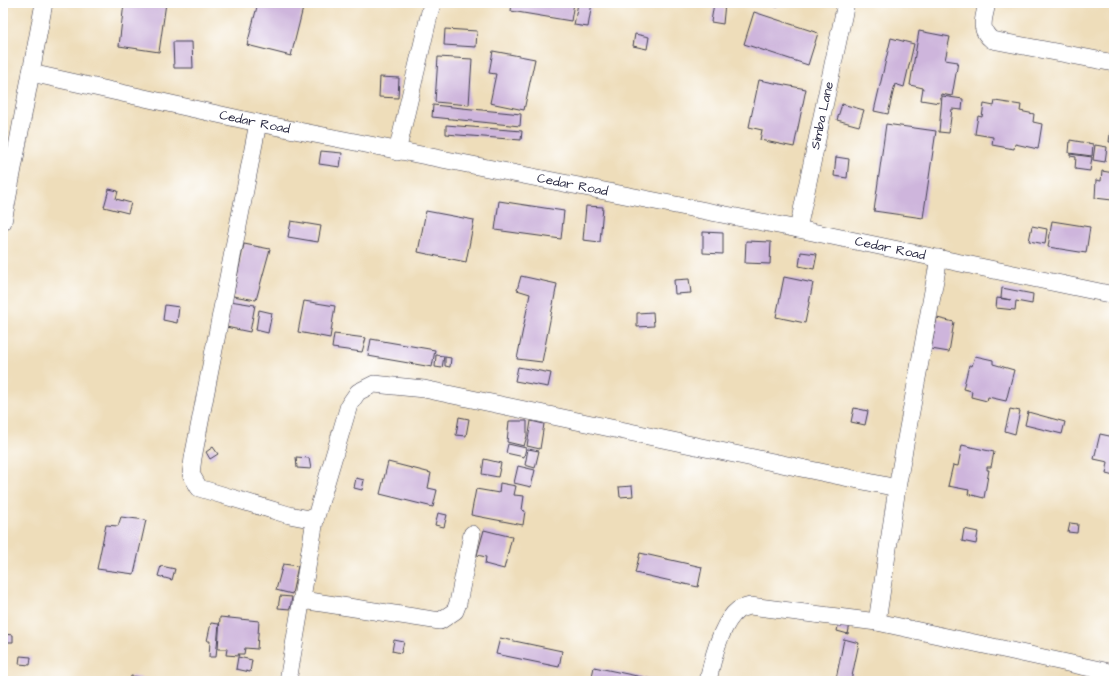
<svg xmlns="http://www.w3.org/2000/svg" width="1117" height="684" font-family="'Architects Daughter',sans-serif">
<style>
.building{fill:#ceb5dc}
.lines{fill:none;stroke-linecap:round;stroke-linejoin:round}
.minor-casing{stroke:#413e4e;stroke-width:18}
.minor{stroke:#fff;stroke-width:17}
.labels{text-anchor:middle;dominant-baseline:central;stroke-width:3;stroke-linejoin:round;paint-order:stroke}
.street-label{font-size:13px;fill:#22223b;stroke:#fff}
</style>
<rect width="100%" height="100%" fill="#fff"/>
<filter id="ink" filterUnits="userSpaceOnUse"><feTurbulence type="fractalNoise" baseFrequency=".025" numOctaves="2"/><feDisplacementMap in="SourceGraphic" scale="8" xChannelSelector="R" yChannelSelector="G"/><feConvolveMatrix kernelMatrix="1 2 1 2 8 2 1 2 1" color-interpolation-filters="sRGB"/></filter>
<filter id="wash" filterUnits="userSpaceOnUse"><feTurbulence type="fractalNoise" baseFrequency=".012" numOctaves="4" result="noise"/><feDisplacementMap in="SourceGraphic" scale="16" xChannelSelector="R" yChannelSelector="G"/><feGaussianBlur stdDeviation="0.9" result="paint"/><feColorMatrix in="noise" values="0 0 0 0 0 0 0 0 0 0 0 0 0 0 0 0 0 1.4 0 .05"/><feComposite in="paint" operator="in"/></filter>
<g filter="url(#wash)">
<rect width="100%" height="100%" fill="#eeddba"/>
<g id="blocks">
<path class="building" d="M 124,3 L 166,3 L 159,52 L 119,46 Z
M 258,3 L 284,3 L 303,8 L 291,56 L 247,45 Z
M 512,3 L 574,3 L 571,21 L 511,11 Z
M 578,3 L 592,3 L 588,27 L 574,25 Z
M 714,3 L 725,3 L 723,24 L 711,22 Z
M 752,3 L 779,3 L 778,7 Z
M 754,12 L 818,33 L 808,65 L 744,44 Z
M 445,29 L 477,31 L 476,47 L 444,45 Z
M 919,31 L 950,37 L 945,60 L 958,62 L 952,96 L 941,94 L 939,103 L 921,100 L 923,88 L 910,85 Z
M 635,34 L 649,37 L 647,49 L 633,46 Z
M 891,38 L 914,44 L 904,87 L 895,84 L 888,114 L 874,111 Z
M 173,42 L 192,42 L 193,68 L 174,68 Z
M 493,51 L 535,59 L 524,110 L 490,103 L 496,74 L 489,73 Z
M 438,57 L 472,59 L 469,105 L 435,102 Z
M 380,77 L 399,78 L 398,98 L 379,97 Z
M 759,80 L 806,89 L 794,147 L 760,140 L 762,130 L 749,127 Z
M 942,96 L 963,99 L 962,110 L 952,109 L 949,133 L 939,132 Z
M 995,101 L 1021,105 L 1020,111 L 1034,114 L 1033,122 L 1042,124 L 1038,149 L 1015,144 L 1014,149 L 992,145 L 993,137 L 975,134 L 978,116 L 982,117 L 984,104 L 994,106 Z
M 842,104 L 864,110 L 859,126 L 837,120 Z
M 433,105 L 521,114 L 520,126 L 432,117 Z
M 1113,112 L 1114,112 L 1114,142 L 1109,142 Z
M 886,124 L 936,131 L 923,218 L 874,211 Z
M 446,125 L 522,131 L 521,140 L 446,134 Z
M 1070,140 L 1093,144 L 1092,156 L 1069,153 Z
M 1095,145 L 1107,147 L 1105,162 L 1093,160 Z
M 321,151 L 342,153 L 340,167 L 319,164 Z
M 1070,154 L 1092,157 L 1090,171 L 1075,169 L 1076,157 L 1070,156 Z
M 836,157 L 849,159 L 847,178 L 834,176 Z
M 1102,171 L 1114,173 L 1114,214 L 1111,214 L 1112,200 L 1095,198 L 1096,180 L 1101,181 Z
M 109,189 L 118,191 L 116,199 L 131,203 L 128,213 L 104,207 Z
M 499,201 L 564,211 L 561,239 L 495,230 Z
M 586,206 L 603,207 L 600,242 L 583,240 Z
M 426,211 L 474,220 L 466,262 L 418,252 Z
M 291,221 L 321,226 L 318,242 L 288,237 Z
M 1052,221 L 1090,227 L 1086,253 L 1048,247 Z
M 1032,226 L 1047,229 L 1045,244 L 1029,241 Z
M 703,232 L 723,233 L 723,254 L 703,253 Z
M 746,241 L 771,242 L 770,264 L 745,263 Z
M 244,244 L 270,249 L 256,300 L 233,296 Z
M 801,252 L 817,254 L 814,269 L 799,266 Z
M 521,276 L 557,284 L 542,362 L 517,359 L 530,294 L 517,290 Z
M 784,277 L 813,283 L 805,323 L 776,317 Z
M 689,279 L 691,293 L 675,294 L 674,280 Z
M 1002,288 L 1033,294 L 1032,304 L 1016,301 L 1015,310 L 996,308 L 997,298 L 1011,300 L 1001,298 Z
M 230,301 L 255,305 L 250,332 L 226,327 Z
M 304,301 L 335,306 L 330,338 L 298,332 Z
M 165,305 L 179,307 L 177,323 L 163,320 Z
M 259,310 L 272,313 L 268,333 L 256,330 Z
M 653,312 L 654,326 L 637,327 L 637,313 Z
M 937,318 L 954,322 L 949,352 L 931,349 Z
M 334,334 L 366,338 L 362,352 L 332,348 Z
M 371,339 L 435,350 L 432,367 L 368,356 Z
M 436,355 L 444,356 L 442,368 L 435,367 Z
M 975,356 L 993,360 L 993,364 L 1014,370 L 1006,401 L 988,397 L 987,401 L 971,397 L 972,391 L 963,389 L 969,365 L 972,366 Z
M 445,357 L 451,358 L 450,367 L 445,366 Z
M 518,367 L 551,373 L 548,387 L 515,381 Z
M 854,408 L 868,411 L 865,425 L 851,422 Z
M 1010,409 L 1020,411 L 1015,434 L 1005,431 Z
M 1028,412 L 1065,422 L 1062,434 L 1025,425 Z
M 459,417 L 469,419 L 466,436 L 456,435 Z
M 509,421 L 527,421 L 527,436 L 524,446 L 507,442 Z
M 531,421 L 544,424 L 540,449 L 527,446 Z
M 1100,434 L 1114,437 L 1114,476 L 1106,474 L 1108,462 L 1094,459 Z
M 508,444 L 526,448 L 524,457 L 506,453 Z
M 962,445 L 994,452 L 991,467 L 987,467 L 987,470 L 989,470 L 984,498 L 968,494 L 969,490 L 948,486 L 953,465 L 958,466 Z
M 213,447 L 218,454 L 210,459 L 206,452 Z
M 528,449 L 539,451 L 535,468 L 525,465 Z
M 296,457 L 309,458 L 311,469 L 297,468 Z
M 484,459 L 501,463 L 498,477 L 482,474 Z
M 388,462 L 431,473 L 428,488 L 437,490 L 433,507 L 380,494 Z
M 518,466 L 535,470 L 531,487 L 514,483 Z
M 356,478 L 364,480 L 362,490 L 354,488 Z
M 500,483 L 516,486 L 514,495 L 524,496 L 522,510 L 525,511 L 523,525 L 471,515 L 476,489 L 499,493 Z
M 632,486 L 633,496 L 620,497 L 619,487 Z
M 438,513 L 447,515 L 444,527 L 435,525 Z
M 121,517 L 146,520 L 134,574 L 97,569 L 106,525 L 118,526 Z
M 1070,523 L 1078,524 L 1077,533 L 1068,532 Z
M 964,529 L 978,532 L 976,544 L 962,541 Z
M 484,530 L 512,537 L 504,569 L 485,564 L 486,557 L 477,555 Z
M 640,553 L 702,567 L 698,587 L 635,573 Z
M 283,564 L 298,566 L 292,594 L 276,590 Z
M 161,566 L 175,569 L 172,580 L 158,576 Z
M 280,596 L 292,597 L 290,609 L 278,608 Z
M 220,617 L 259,621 L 257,649 L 245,648 L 244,654 L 238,654 L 239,656 L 226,655 L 227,649 L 218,649 Z
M 839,622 L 850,624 L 848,634 L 837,631 Z
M 211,623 L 219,624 L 216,657 L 209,657 L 210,641 L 207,641 Z
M 3,634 L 13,635 L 13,642 L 3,642 Z
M 500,638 L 562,651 L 559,667 L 496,654 Z
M 844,639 L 859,643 L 851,681 L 836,679 Z
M 394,640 L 404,642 L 401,653 L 392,651 Z
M 20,656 L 31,657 L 30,665 L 19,664 Z
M 238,657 L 252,660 L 250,672 L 236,669 Z
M 594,667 L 656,680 L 656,681 L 591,681 Z
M 131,676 L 154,680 L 154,681 L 130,681 Z"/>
</g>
</g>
<g filter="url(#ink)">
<use href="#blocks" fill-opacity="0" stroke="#413e4e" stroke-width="1"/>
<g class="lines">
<defs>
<g id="minor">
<path d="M 987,3 C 984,19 978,29 992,40 L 1114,63"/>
<path id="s1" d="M 31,73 L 258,123 L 798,229 L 1114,295"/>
<path d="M 258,123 L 193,458 L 191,474 L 199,488 L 289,515 L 315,520 L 288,681"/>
<path d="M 397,152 L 432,3"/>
<path d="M 3,222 L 44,3"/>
<path id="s2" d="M 798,229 L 846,3"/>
<path d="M 315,520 L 349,405 L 358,392 L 374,384 L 424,389 L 897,488"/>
<path d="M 302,600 L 440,621 L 455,611 L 458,603 L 472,534"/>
<path d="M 877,622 L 897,488 L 939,258"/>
<path d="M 708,681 C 712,661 721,623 738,610 C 741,608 746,607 750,606 L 877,622 L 1114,673"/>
</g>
</defs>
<use href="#minor" class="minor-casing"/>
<use href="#minor" class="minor"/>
</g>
</g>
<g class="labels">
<g class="street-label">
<text stroke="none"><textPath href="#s2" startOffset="116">Simba Lane</textPath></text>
<text stroke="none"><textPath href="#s1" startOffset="229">Cedar Road</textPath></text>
<text stroke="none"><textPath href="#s1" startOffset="553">Cedar Road</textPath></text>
<text stroke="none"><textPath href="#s1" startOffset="877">Cedar Road</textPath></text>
</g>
</g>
<rect width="1117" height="684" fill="none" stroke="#fff" stroke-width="16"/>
</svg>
